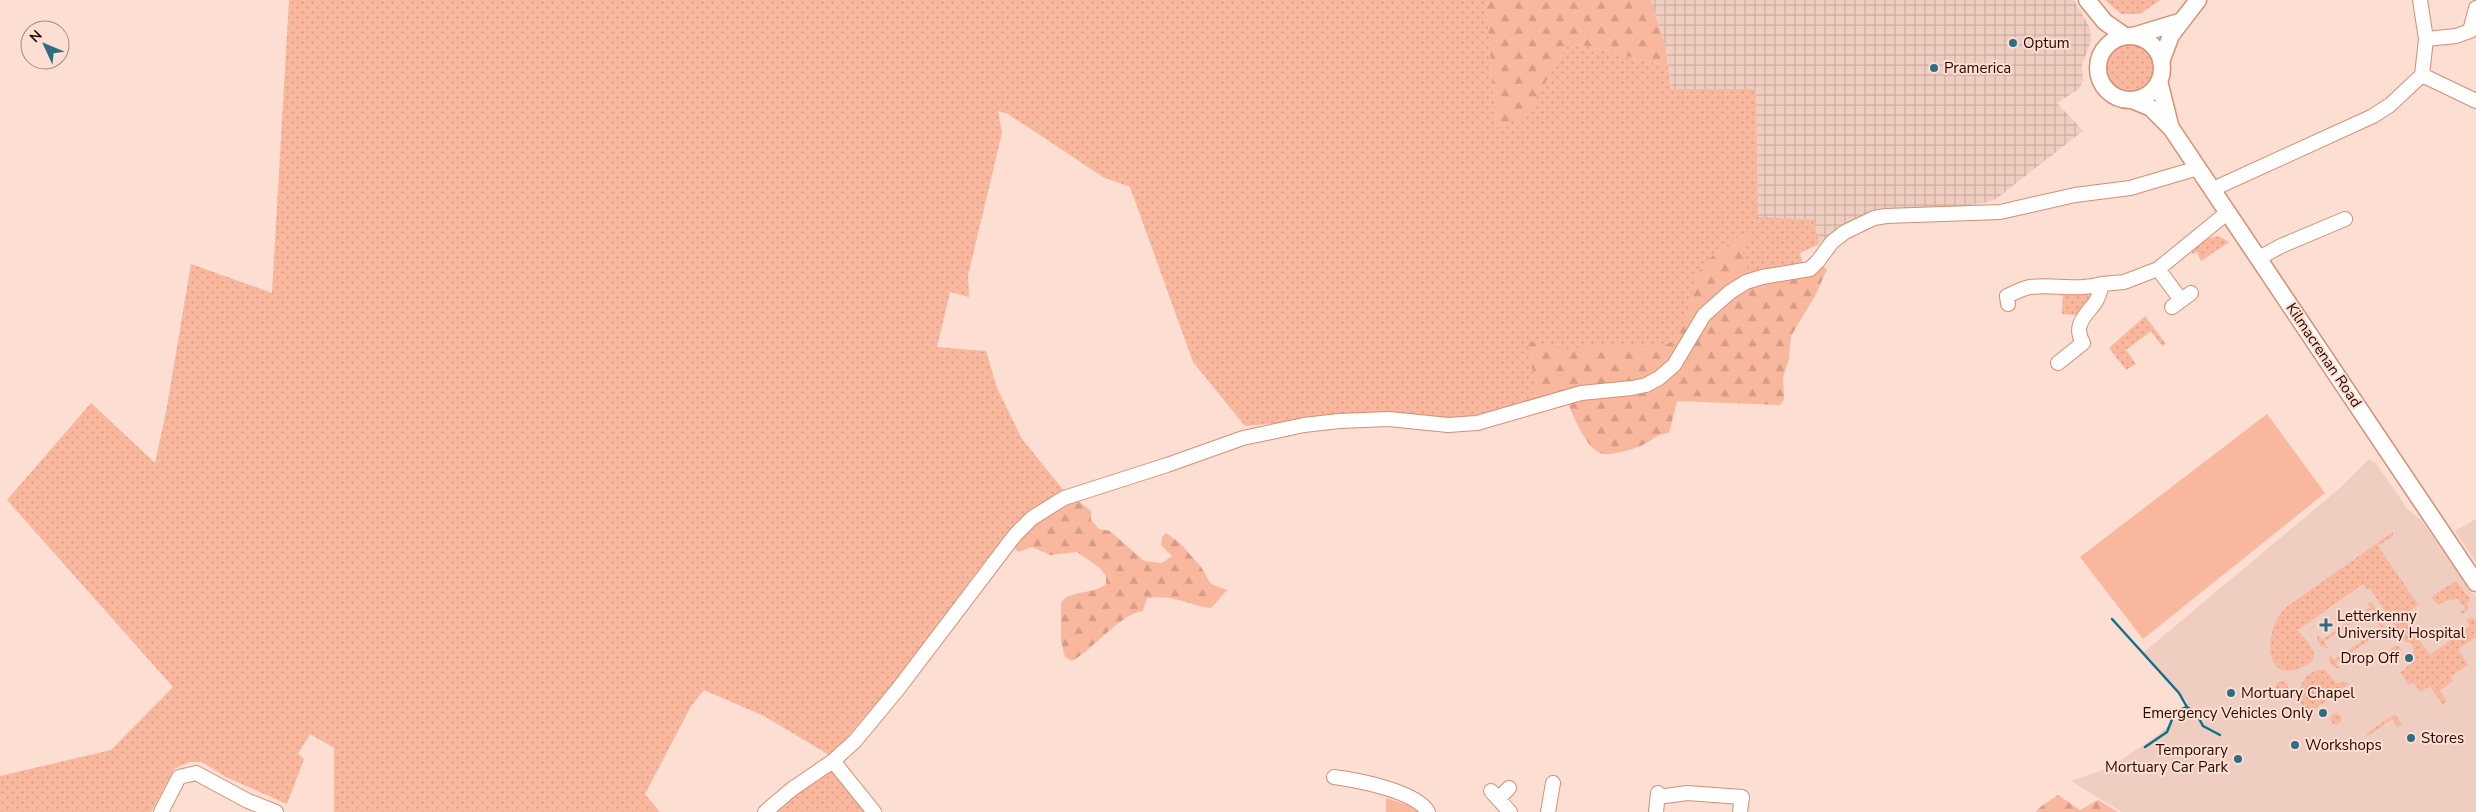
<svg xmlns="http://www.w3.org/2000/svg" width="2476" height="812" font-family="'Nunito Sans',sans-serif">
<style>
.built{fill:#efcdc0}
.industrial{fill:url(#industrial-grid)}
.grass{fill:url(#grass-dots)}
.forest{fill:url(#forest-firs)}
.green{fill:#f9b79d}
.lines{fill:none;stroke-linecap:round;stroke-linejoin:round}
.stream{stroke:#0f7188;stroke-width:2.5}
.minor-casing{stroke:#d78e72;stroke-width:16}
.major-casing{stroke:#d78e72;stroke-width:19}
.minor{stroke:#fff;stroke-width:14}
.major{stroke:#fff;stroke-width:16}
.poi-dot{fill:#2e6e82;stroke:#fdded2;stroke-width:2}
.labels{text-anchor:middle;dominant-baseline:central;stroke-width:4;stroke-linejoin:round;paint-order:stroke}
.poi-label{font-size:15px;fill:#240a02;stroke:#fdded2;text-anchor:start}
.street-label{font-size:15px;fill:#240a02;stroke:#fdded2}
</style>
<defs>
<pattern id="industrial-grid" width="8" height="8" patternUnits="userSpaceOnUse" patternTransform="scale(1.25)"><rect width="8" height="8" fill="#efcdc0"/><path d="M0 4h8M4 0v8" fill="none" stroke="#cdafa3"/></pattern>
<pattern id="grass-dots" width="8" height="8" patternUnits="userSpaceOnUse" patternTransform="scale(1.25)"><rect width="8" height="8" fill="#f9b79d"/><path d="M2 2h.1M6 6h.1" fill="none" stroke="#d59c86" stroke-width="1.8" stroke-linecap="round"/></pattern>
<pattern id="forest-firs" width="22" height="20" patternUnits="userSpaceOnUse" patternTransform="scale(1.25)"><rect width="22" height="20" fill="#f9b79d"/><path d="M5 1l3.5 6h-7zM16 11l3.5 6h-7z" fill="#d59c86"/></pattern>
</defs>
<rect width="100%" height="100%" fill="#fdded2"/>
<path class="built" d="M 2369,459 L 2376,463 L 2408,510 L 2420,519 L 2476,597 L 2476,812 L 2122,812 L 2071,781 L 2109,768 L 2151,740 L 2180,716 L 2188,702 L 2143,653 L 2340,488 Z
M 2476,519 L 2476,562 L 2455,531 Z"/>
<path class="industrial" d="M 1651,0 L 2074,0 L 2090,28 L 2091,41 L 2082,64 L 2083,81 L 2079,89 L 2057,103 L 2083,131 L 1996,199 L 1984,203 L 1859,220 L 1819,244 L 1814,220 L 1758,218 L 1756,89 L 1671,89 L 1666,49 Z"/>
<path class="grass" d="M 289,0 L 1486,0 L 1496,127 L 1527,113 L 1569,42 L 1668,66 L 1671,89 L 1756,89 L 1758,217 L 1814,220 L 1819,244 L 1800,253 L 1803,265 L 1668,362 L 1487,413 L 1454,420 L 1396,412 L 1245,426 L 1193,362 L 1130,187 L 1103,177 L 1008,114 L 998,111 L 1002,133 L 968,275 L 969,297 L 950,292 L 937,347 L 986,351 L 997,388 L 1022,439 L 1065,492 L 1037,506 L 985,561 L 899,677 L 831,756 L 764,716 L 704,690 L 691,706 L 645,794 L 660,812 L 334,812 L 334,748 L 310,734 L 298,754 L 304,759 L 287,804 L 226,777 L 202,762 L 189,762 L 174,769 L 151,812 L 0,812 L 0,776 L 111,750 L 173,687 L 7,500 L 91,403 L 155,463 L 166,412 L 191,264 L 272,293 Z
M 2105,0 L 2160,0 L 2140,14 L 2121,14 Z
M2103 67a27 27 0 1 1 54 0a27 27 0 1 1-54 0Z
M 2218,236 L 2229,242 L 2201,261 L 2197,252 L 2193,254 L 2190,249 L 2205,239 Z
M 2063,292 L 2087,292 L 2090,297 L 2076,315 L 2062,314 Z
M 2145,316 L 2166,344 L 2162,346 L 2151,331 L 2126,350 L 2136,364 L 2126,370 L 2109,348 Z
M 2393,532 L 2393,536 L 2378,546 L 2417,603 L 2420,604 L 2402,616 L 2430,655 L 2470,626 L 2466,620 L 2472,617 L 2476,620 L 2476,637 L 2458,649 L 2468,665 L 2450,677 L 2453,681 L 2440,690 L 2447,702 L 2443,705 L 2430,686 L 2420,692 L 2413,682 L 2409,685 L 2400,672 C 2412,666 2416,655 2412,643 L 2405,642 L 2370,588 L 2367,589 L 2363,584 L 2298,630 C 2302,636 2315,648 2314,656 C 2314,661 2308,664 2304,666 C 2264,687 2262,633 2285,608 Z
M 2456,581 L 2470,599 L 2467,604 L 2468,610 L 2462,614 L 2460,612 L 2465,608 L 2457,598 L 2452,601 L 2450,599 L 2438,605 L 2431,597 Z
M 2366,602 L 2372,603 L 2376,609 L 2376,615 L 2372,609 L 2324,642 L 2328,648 L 2322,647 L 2317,640 L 2318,635 L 2322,640 L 2370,607 Z
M 2377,623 L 2383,624 L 2387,630 L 2386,636 L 2382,631 L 2336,663 L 2340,669 L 2334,667 L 2329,661 L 2330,655 L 2334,660 L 2381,628 Z
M2390 652a6 6 0 1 1 12 0a6 6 0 1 1-12 0Z
M 2317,670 L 2325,670 L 2336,683 L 2346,682 L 2349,684 L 2305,716 C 2297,698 2296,679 2317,670 Z
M2276 687a6 6 0 1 1 12 0a6 6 0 1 1-12 0Z
M2330.5 719a5.5 5.5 0 1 1 11 0a5.5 5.5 0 1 1-11 0Z
M 2395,714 L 2402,724 L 2397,727 L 2392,719 L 2368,736 L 2366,734 Z
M 829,769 L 851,789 L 867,812 L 771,812 Z"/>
<path class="forest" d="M 1486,0 L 1651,0 L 1666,49 L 1668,66 L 1569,42 L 1527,114 L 1496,128 Z
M 1746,232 L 1754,237 L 1745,243 L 1743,253 L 1751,283 L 1821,265 L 1827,269 L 1816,294 L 1791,336 L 1789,359 L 1783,377 L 1784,399 L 1780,405 L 1677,401 L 1669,433 C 1652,435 1652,442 1638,447 C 1630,450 1612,455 1604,454 C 1586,452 1570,409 1565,394 L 1538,401 L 1527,340 L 1568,350 L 1583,347 L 1660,346 L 1675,341 L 1687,315 L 1695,282 L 1703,263 Z
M 1077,500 L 1091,511 L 1091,520 L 1099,529 L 1110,531 L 1144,561 L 1162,563 L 1172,556 L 1161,545 L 1162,537 L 1166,533 L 1180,543 L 1201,567 L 1211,584 L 1227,590 L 1211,608 C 1187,605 1176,594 1147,598 L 1143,611 C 1123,612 1092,650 1072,661 L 1065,657 L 1061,641 L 1061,602 C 1073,589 1093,595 1106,584 L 1106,576 L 1100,568 L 1077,552 L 1050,555 L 1032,547 L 1018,552 L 1013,545 C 1033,524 1049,510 1077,500 Z
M 2058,795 L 2080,810 L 2098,800 L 2118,812 L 2036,812 L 2039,808 Z"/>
<path class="green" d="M 2267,414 L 2325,493 L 2143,639 L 2080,557 Z
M 1386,798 L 1408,805 L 1419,812 L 1386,812 Z"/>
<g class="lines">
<path class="stream" d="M 2112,619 L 2179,693 L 2187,707 L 2196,713 L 2203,726 L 2220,735
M 2145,747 L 2167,732 L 2175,712 L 2187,707"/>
<defs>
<path id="minor" d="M 2420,0 L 2426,39 L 2422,75
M 2426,39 L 2456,36 L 2470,31 L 2476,8
M 2213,189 L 2373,116 L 2390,105 L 2422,75 L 2476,101
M 2259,258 L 2281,246 L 2345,219
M 2158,269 L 2181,300
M 2008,304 L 2007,296 C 2015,293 2022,288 2030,287 C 2054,284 2077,291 2102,284
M 2172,307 L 2191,293
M 2058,363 L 2083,343 C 2073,326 2084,317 2094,304 C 2099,298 2100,291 2102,284 L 2124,282 L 2158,269 L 2228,212
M 833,761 L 874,812
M 1334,777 C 1357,780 1416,791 1428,812
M 1491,791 L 1510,812
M 1658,797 L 1687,793 L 1742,797 L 1740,812
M 1498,799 L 1509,788
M 161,812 L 179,777 L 196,773 L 248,801 L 276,812
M 765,812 L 792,789 L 833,761 L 855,741 L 898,689 L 1015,535 L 1032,518 L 1064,498 L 1167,465 L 1243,438 L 1304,425 L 1339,421 L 1389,419 L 1448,425 L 1477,423 L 1581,393 L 1632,388 L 1646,385 L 1659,378 L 1674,365 L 1704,315 L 1730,292 L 1746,282 L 1762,277 L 1810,269 L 1818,261 L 1832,242 L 1845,232 L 1874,218 L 1886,216 L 2000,212 L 2075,195 L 2130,188 L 2198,168
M 1548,812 L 1553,783
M 1656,812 L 1658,793"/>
<path id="major" d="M 2087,0 L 2105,22 L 2125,36
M2098 68a32 32 0 1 1 64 0a32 32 0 1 1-64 0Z
M 2133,36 L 2179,22
M 2161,62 L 2171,35 L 2198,0
M 2159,81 L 2170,125
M 2132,100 L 2151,108 L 2171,128 L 2476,583"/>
</defs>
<use href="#minor" class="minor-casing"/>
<use href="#major" class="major-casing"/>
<use href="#minor" class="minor"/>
<use href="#major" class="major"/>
</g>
<g class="poi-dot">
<circle cx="2013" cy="43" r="5"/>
<circle cx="1934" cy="68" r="5"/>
<path d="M2323.5 617.5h5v5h5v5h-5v5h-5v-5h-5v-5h5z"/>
<circle cx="2409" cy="658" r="5"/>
<circle cx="2231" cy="693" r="5"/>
<circle cx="2323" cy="713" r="5"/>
<circle cx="2411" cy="738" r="5"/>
<circle cx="2295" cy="745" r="5"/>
<circle cx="2238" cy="759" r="5"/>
</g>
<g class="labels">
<g class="poi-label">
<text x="2023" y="43">Optum</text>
<text x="1944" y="68">Pramerica</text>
<text x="2337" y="616">Letterkenny<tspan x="2337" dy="17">University Hospital</tspan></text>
<text x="2399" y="658" text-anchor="end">Drop Off</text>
<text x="2241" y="693">Mortuary Chapel</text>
<text x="2313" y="713" text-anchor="end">Emergency Vehicles Only</text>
<text x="2421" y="738">Stores</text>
<text x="2305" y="745">Workshops</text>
<text x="2228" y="750" text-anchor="end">Temporary<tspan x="2228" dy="17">Mortuary Car Park</tspan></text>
</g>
<g class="street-label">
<text transform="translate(2324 355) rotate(56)">Kilmacrenan Road</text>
</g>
</g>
<g transform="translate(45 45) rotate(314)"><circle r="24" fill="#fdded2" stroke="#a6897f"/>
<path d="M0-4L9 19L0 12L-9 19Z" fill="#2e6e82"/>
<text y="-8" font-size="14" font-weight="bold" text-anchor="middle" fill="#240a02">N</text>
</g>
</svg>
